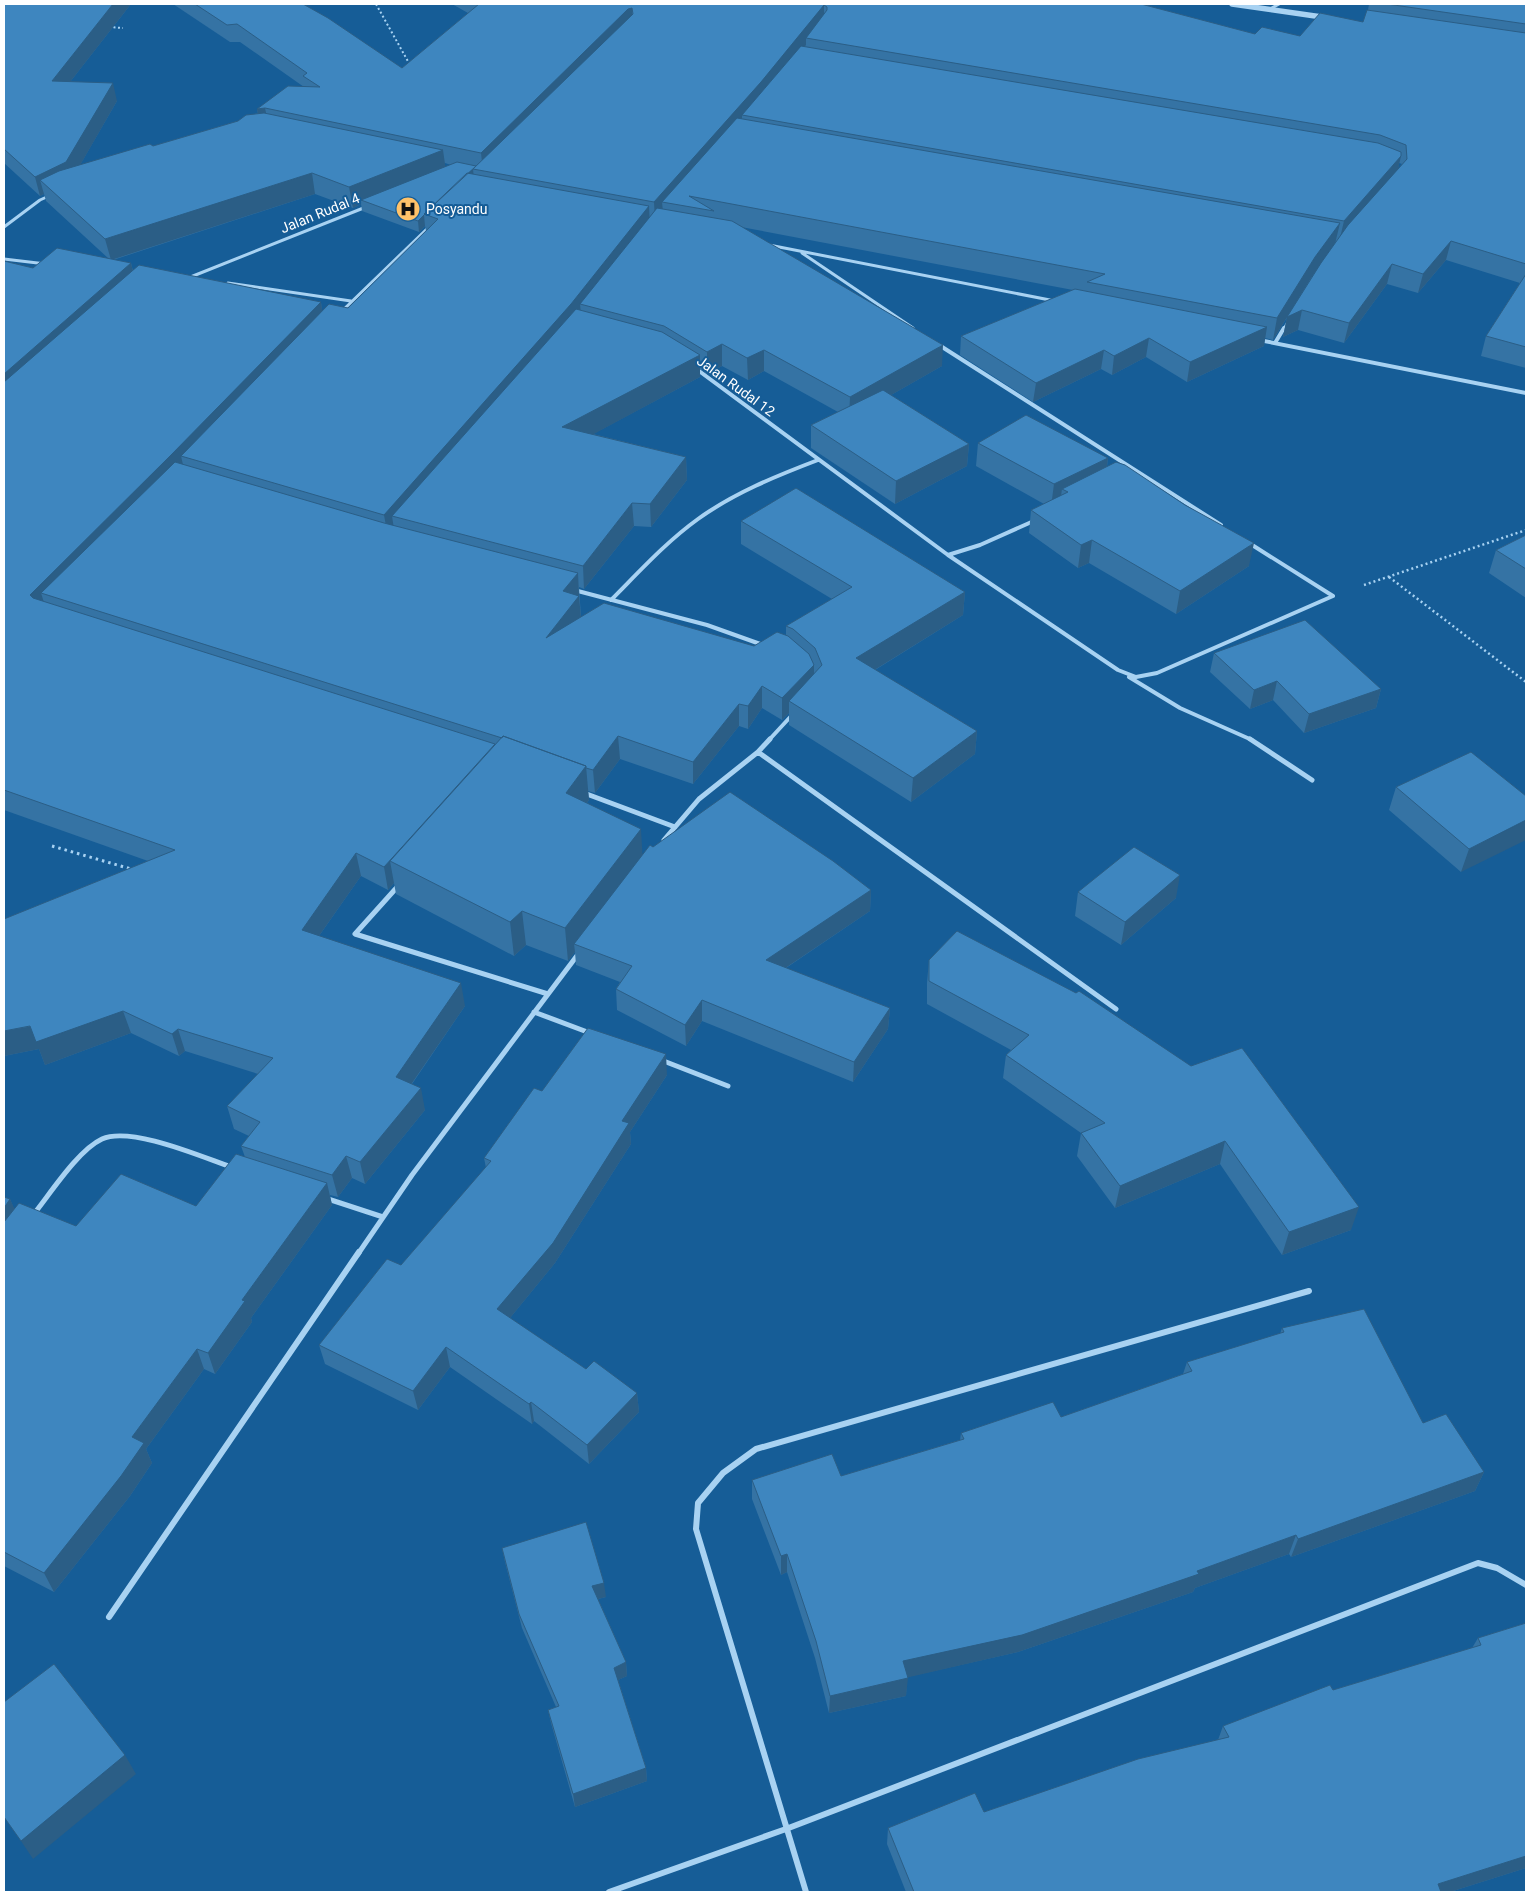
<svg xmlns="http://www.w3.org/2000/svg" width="1530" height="1896" font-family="Roboto,sans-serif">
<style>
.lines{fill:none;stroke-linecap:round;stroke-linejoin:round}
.path-far2{stroke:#a8d2f2;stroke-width:2;stroke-dasharray:2 2.5;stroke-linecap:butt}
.path-far1{stroke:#a8d2f2;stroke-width:2.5;stroke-dasharray:2 3;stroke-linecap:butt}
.path{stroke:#a8d2f2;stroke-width:3;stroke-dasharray:2.5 4;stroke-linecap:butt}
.minor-far3{stroke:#a8d2f2;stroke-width:3}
.minor-far2{stroke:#a8d2f2;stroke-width:4}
.minor-far1{stroke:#a8d2f2;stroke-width:5}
.minor{stroke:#a8d2f2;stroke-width:6}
.tertiary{stroke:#a8d2f2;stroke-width:5.5}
.wall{fill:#3573a4;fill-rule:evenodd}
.shaded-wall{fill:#2b5e86}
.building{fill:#3e86bf;stroke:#2b5e86}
.labels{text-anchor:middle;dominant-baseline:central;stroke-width:4;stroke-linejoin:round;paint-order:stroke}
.far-poi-label{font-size:14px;fill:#fff;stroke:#165d97;text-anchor:start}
.far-street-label{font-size:14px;fill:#fff;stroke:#165d97}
</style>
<rect width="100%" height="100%" fill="#165d97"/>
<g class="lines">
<path class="path-far2" d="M 376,4 L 410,65
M 109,27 L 123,28"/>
<path class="path-far1" d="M 1389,577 L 1526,682
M 1364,585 L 1526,530"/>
<path class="path" d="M 52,846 L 131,869"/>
<path class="minor-far3" d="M 1270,9 L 1279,4
M 4,227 L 40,200 L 51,195
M 769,245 L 1055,301
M 802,253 L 913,328
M 4,259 L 46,264
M 188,278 L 366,207
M 228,283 L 351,301
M 341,312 L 430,226
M 1284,329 L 1288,322"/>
<path class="minor-far2" d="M 1259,340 L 1526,393
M 1275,343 L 1284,328
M 939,345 L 1221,525
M 695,368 L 948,555 L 980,545 L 1036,520
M 1249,543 L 1333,596
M 948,555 L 1118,670 L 1136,677 L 1157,673 L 1333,596
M 574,590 L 707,625 L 763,645
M 611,600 C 639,572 666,542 698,519 C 734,493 776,476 818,460
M 1129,677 L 1180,708 L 1252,740
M 769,740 L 793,714"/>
<path class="minor-far1" d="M 1250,739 L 1312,780
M 758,752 L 1116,1009
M 584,793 L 675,827
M 664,840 L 699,799 L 758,752 L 770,739
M 399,885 L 355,934 L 548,994
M 534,1012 L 590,1033
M 661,1060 L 728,1086
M 325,1198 L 383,1217
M 33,1215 C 50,1194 78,1150 102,1139 C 131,1126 202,1157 231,1167
M 358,1254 L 412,1175 L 579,953"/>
<path class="minor" d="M 109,1617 L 359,1252
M 609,1892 L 786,1829 L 1478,1563 L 1497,1568 L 1526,1585
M 806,1892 L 696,1529 L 698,1503 L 723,1473 L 756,1449 L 1309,1291"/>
<path class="tertiary" d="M 1232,4 L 1329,18"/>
</g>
<path class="wall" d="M 4,4 L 131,4 L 70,82 L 117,101 L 80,165 L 153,146 L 238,121 L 258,114 L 257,109 L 304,87 L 240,42 L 230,42 L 173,4 L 303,4 L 402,68 L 468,13 L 452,4 L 1141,4 L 1255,34 L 1300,36 L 1363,22 L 1368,10 L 1369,4 L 1526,4 L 1526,368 L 1481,356 L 1486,336 L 1520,283 L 1446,260 L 1418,293 L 1387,284 L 1344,343 L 1298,330 L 1283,337 L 1287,317 L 1313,276 L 1273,340 L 1265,338 L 1264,346 L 1187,382 L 1146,357 L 1112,375 L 1101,369 L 1033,402 L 960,355 L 961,336 L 1073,290 L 741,227 L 942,366 L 891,395 L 969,444 L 967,466 L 895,504 L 811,448 L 811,425 L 838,412 L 764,371 L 748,380 L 722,366 L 707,374 L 700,369 L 700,377 L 593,434 L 686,457 L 687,480 L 651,527 L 634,526 L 584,589 L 579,587 L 581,617 L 754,646 L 786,635 L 786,626 L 832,599 L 741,544 L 741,521 L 965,592 L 963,615 L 875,670 L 977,731 L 975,754 L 911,802 L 789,725 L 789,713 L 782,720 L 762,708 L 748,729 L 739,726 L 693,784 L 620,759 L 595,793 L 588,791 L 589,800 L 587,803 L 642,855 L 653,847 L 871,890 L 870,911 L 786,968 L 890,1008 L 888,1029 L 853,1082 L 702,1021 L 686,1046 L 617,1010 L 616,989 L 620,982 L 576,965 L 575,952 L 568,961 L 526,945 L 514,956 L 396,894 L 394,883 L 388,890 L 361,876 L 319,936 L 465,1006 L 412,1084 L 425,1110 L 365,1184 L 352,1178 L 338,1197 L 330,1195 L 332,1205 L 251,1318 L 252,1322 L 215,1374 L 204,1369 L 146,1449 L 152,1463 L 130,1496 L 54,1592 L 4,1566 L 4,1197 L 10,1199 L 14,1209 L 76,1226 L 196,1206 L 245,1157 L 241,1146 L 249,1136 L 234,1129 L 227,1106 L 258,1074 L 185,1051 L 179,1056 L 131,1033 L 45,1065 L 39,1049 L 4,1056 L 4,919 L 148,861 L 4,810 L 4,261 L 33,268 L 109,259 L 46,201 L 44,194 L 40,196 L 4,163 ZM 445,163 L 451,165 L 445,167 ZM 1399,163 L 1402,164 L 1398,169 ZM 315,194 L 353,208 L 361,204 L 362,211 L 419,232 L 425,226 L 426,231 L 348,308 L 322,311 L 321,302 L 133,271 L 131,263 L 113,260 Z
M 978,443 L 1108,458 L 1107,467 L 1249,566 L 1176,614 L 1089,563 L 1078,568 L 1029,533 L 1031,510 L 1044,504 L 976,466 Z
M 1526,535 L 1526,598 L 1489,573 L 1496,550 Z
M 1214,653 L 1381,689 L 1376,708 L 1304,733 L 1273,700 L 1250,709 L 1210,672 Z
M 1396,787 L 1526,796 L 1461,872 L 1389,810 Z
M 1078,892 L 1176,898 L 1121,945 L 1075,916 Z
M 957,931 L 1351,1230 L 1282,1255 L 1220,1164 L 1115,1208 L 1077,1156 L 1081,1133 L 1003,1078 L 1006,1055 L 1011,1050 L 927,1004 L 927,983 L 929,960 Z
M 667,1075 L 630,1132 L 631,1144 L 555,1263 L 510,1318 L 586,1369 L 637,1393 L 639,1412 L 589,1464 L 534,1421 L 532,1424 L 450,1367 L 418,1410 L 325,1364 L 319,1345 L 401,1265 L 486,1168 L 484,1158 L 542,1091 Z
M 1282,1328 L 1423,1423 L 1484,1472 L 1475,1491 L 1291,1557 L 1289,1554 L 1195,1588 L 1193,1592 L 1018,1652 L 907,1677 L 906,1696 L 829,1713 L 815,1658 L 787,1572 L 781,1575 L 752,1499 L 752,1480 L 841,1476 L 960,1440 L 961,1433 L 1061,1417 L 1183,1374 L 1187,1362 L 1280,1334 Z
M 502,1548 L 606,1597 L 598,1599 L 626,1662 L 627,1676 L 618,1680 L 646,1768 L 647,1781 L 575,1807 L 551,1723 L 548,1710 L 556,1707 L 522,1628 L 505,1562 Z
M 1526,1623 L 1526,1868 L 1450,1892 L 906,1892 L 887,1844 L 888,1828 L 984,1812 L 1218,1740 L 1223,1726 L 1333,1690 L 1472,1648 L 1478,1638 Z"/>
<path class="shaded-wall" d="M 113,4 L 131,4 L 56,100 L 52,81 Z
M 824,5 L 824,23 L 806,38 L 806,45 L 761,100 L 742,115 L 742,122 L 662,202 L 663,212 L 655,221 L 654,202 Z
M 632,8 L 632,26 L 483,171 L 481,153 L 628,9 Z
M 113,83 L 117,101 L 71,181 L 40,180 L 44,194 L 40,196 L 35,177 Z
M 265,108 L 269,127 L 260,127 L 257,109 Z
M 443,150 L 446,171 L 361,200 L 361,204 L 353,208 L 349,187 Z
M 1401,156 L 1397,174 L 1340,238 L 1344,221 Z
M 476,166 L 473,169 L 474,179 L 464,176 Z
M 312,173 L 315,194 L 111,260 L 105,239 Z
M 649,206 L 650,227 L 580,304 L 581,314 L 392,516 L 394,529 L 388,537 L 384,515 Z
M 424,215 L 425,226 L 419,232 L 418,221 Z
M 1340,223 L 1335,244 L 1311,278 L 1273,340 L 1277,318 L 1315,257 Z
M 1451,241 L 1446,260 L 1418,293 L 1423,274 Z
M 131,263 L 136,285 L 4,402 L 4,374 Z
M 1392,264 L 1387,284 L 1344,343 L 1349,323 Z
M 321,302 L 324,324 L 181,456 L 184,469 L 41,593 L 46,609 L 37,617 L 30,595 Z
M 1302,310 L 1298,330 L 1283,337 L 1287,317 Z
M 1267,327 L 1264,346 L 1187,382 L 1190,362 Z
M 1149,338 L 1146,357 L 1112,375 L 1114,356 Z
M 722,344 L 722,366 L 707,374 L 707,352 Z
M 943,345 L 942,366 L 849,419 L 850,397 Z
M 764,350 L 764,371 L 748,380 L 747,358 Z
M 1104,350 L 1101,369 L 1033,402 L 1036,383 Z
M 700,355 L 700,377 L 564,450 L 562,427 Z
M 969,444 L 967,466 L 895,504 L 896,481 Z
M 686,457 L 687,480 L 651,527 L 650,504 Z
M 1108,458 L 1105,481 L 1068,492 L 1062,489 L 1060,503 L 1051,507 L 1054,484 Z
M 632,503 L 634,526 L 584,589 L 583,566 Z
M 1092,540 L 1089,563 L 1078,568 L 1081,545 Z
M 1254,543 L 1249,566 L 1176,614 L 1180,591 Z
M 578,573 L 579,595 L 565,614 L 563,591 Z
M 965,592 L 963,615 L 855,682 L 856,658 Z
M 579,596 L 581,618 L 546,638 Z
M 814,665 L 814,687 L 789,701 L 789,713 L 782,720 L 782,698 Z
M 1277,681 L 1273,700 L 1250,709 L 1254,690 Z
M 762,686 L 762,708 L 748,729 L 748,706 Z
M 1381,689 L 1376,708 L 1304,733 L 1309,714 Z
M 739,704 L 739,726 L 693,784 L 693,762 Z
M 977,731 L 975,754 L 911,802 L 913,778 Z
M 618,736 L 620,759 L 595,793 L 593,770 Z
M 495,744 L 390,861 L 394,883 L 388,890 L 384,867 Z
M 586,766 L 589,800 L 569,827 L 566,793 Z
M 1526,820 L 1526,840 L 1461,872 L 1469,849 Z
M 641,829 L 643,863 L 574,944 L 575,952 L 568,961 L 565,928 Z
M 356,853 L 361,876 L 307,953 L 302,930 Z
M 1180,875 L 1176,898 L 1121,945 L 1125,922 Z
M 871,890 L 870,911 L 766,981 L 766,960 Z
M 522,911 L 526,945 L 514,956 L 510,922 Z
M 461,983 L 465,1006 L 401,1099 L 396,1077 Z
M 702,1000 L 702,1021 L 686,1046 L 685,1025 Z
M 890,1008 L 888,1029 L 853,1082 L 854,1062 Z
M 123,1011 L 131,1033 L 45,1065 L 39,1049 L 4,1056 L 4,1031 Z
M 178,1029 L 185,1051 L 179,1056 L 172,1034 Z
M 666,1054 L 667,1075 L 630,1132 L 631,1144 L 555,1263 L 501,1329 L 497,1309 Z
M 421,1088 L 425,1110 L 365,1184 L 360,1162 Z
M 1225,1141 L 1220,1164 L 1115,1208 L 1120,1186 Z
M 346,1156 L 352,1178 L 338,1197 L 332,1175 Z
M 327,1183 L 332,1205 L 251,1318 L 252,1322 L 215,1374 L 208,1353 L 242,1300 Z
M 10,1199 L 20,1221 L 4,1242 L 4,1208 Z
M 1359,1207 L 1351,1230 L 1282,1255 L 1289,1232 Z
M 446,1347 L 450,1367 L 418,1410 L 413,1391 Z
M 197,1349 L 204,1369 L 146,1449 L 152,1463 L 130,1496 L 54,1592 L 44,1573 L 132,1437 Z
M 637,1393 L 639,1412 L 589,1464 L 587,1445 Z
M 531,1402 L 534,1421 L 532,1424 L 529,1404 Z
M 1484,1472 L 1475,1491 L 1291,1557 L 1298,1539 Z
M 1296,1535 L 1289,1554 L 1195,1588 L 1193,1592 L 1018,1652 L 901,1679 L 903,1661 L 1197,1571 Z
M 787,1554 L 787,1572 L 781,1575 L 781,1556 Z
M 604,1583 L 606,1597 L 594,1600 L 592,1586 Z
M 626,1662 L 627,1676 L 616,1681 L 614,1668 Z
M 908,1678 L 906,1696 L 829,1713 L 830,1696 Z
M 125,1755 L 136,1774 L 33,1859 L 21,1841 Z
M 646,1768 L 647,1781 L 575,1807 L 573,1794 Z
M 1526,1856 L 1526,1868 L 1450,1892 L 1432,1892 L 1438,1884 Z"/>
<path class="building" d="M 4,4 L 113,4 L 52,81 L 113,83 L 66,162 L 35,177 L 4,149 Z
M 195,4 L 303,4 L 328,18 L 402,68 L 479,4 L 1141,4 L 1255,34 L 1262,27 L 1300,36 L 1320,13 L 1363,22 L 1367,10 L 1526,33 L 1526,264 L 1451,241 L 1423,274 L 1392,264 L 1349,323 L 1302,310 L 1287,317 L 1321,263 L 1348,225 L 1407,159 L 1406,145 L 1380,135 L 806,38 L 827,10 L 827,7 L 824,5 L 761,82 L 654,202 L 473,169 L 633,14 L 632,8 L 628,9 L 481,153 L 265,108 L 257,109 L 288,86 L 320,87 L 303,76 L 307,73 L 237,24 L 227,25 Z
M 1387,4 L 1526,4 L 1526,24 Z
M 801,46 L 1378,143 L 1401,152 L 1401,156 L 1344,221 L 742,115 Z
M 264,113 L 443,150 L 349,187 L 312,173 L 105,239 L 40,180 L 59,171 L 150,144 L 153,146 L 238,121 L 246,115 Z
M 737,118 L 1340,223 L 1315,257 L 1277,318 L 1087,282 L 1105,274 L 689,196 L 714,211 L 662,202 Z
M 457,162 L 476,166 L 424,214 L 425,214 L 418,221 L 361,200 Z
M 467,173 L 649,206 L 571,304 L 384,515 L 181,456 L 329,304 L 348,308 L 438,219 L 424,214 Z
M 657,208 L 732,221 L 943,345 L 850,397 L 764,350 L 747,358 L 722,344 L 707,352 L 664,326 L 580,304 Z
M 57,248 L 131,263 L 4,374 L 4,261 L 33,268 Z
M 139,265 L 321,302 L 171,455 L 30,595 L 33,598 L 495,744 L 384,867 L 356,853 L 302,930 L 461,983 L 396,1077 L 421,1088 L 360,1162 L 346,1156 L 332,1175 L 241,1146 L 260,1122 L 227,1106 L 273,1058 L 178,1029 L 172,1034 L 123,1011 L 36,1042 L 30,1026 L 4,1031 L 4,919 L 175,850 L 4,790 L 4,382 Z
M 1526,274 L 1526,347 L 1486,336 Z
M 1075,289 L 1267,327 L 1190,362 L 1149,338 L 1114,356 L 1104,350 L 1036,383 L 961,336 Z
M 576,309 L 662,332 L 700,355 L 562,427 L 686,457 L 650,504 L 632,503 L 583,566 L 392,516 Z
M 883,390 L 969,444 L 896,481 L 811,425 Z
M 1026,415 L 1108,458 L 1054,484 L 978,443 Z
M 175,462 L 384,523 L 578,573 L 563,591 L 579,596 L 546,638 L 604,603 L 754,646 L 777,632 L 788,636 L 809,654 L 814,665 L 782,698 L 762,686 L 748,706 L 739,704 L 693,762 L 618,736 L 593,770 L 586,768 L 586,766 L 503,736 L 502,738 L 41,593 Z
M 1116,462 L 1125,465 L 1185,505 L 1254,543 L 1180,591 L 1092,540 L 1081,545 L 1031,510 L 1068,492 L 1062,489 Z
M 796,488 L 965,592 L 856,658 L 977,731 L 913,778 L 789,701 L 822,665 L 815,648 L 793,629 L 786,626 L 852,587 L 741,521 Z
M 1526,535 L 1526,569 L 1496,550 Z
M 1305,620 L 1381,689 L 1309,714 L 1277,681 L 1254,690 L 1214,653 Z
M 503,736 L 586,766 L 566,793 L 641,829 L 565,928 L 522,911 L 510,922 L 390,861 Z
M 1471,752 L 1526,796 L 1526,820 L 1469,849 L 1396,787 Z
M 730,792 L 833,861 L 871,890 L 766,960 L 890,1008 L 854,1062 L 702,1000 L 685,1025 L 616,989 L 632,966 L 574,944 L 650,845 L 653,847 Z
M 1134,847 L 1180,875 L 1125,922 L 1078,892 Z
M 957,931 L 1076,993 L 1079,991 L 1191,1066 L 1242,1048 L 1359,1207 L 1289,1232 L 1225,1141 L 1120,1186 L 1081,1133 L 1105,1123 L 1006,1055 L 1029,1035 L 929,981 L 929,960 Z
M 588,1028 L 666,1054 L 622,1121 L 629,1123 L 553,1243 L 497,1309 L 586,1369 L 594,1361 L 637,1393 L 587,1445 L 531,1402 L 529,1404 L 446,1347 L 413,1391 L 319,1345 L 387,1259 L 401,1265 L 491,1161 L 484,1158 L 534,1088 L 542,1091 Z
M 236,1154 L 327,1183 L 242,1300 L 245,1301 L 208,1353 L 197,1349 L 132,1437 L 144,1443 L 121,1476 L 44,1573 L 4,1552 L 4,1222 L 19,1203 L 76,1226 L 121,1174 L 196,1206 Z
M 4,1197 L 10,1199 L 4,1208 Z
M 1364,1309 L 1423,1423 L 1446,1414 L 1484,1472 L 1298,1539 L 1296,1535 L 1197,1571 L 1199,1574 L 1022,1635 L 903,1661 L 908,1678 L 830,1696 L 816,1641 L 787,1554 L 781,1556 L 752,1480 L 832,1454 L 841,1476 L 964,1439 L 961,1433 L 1053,1402 L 1061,1417 L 1192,1371 L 1187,1362 L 1284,1332 L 1282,1328 Z
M 586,1522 L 604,1583 L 592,1586 L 626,1662 L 614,1668 L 646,1768 L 573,1794 L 548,1710 L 559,1706 L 519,1614 L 502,1548 Z
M 1526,1623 L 1526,1856 L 1438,1884 L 1441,1892 L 914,1892 L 888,1828 L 975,1793 L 984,1812 L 1138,1759 L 1229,1737 L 1223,1726 L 1330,1685 L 1333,1690 L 1481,1645 L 1478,1638 Z
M 54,1664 L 125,1755 L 21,1841 L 4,1817 L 4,1702 Z"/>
<defs>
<symbol id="hospital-disc" viewBox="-11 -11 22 22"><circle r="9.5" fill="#ffc269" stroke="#165d97"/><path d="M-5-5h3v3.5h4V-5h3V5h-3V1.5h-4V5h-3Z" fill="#111"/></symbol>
</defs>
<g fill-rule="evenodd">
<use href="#hospital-disc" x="394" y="195" width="28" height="28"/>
</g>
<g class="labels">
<g class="far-poi-label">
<text x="426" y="209">Posyandu</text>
</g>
<g class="far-street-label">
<text transform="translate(320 213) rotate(-22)">Jalan Rudal 4</text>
<text transform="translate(736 386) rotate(36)">Jalan Rudal 12</text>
</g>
</g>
<rect width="1530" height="1896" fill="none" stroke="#ffffff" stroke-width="10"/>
</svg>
